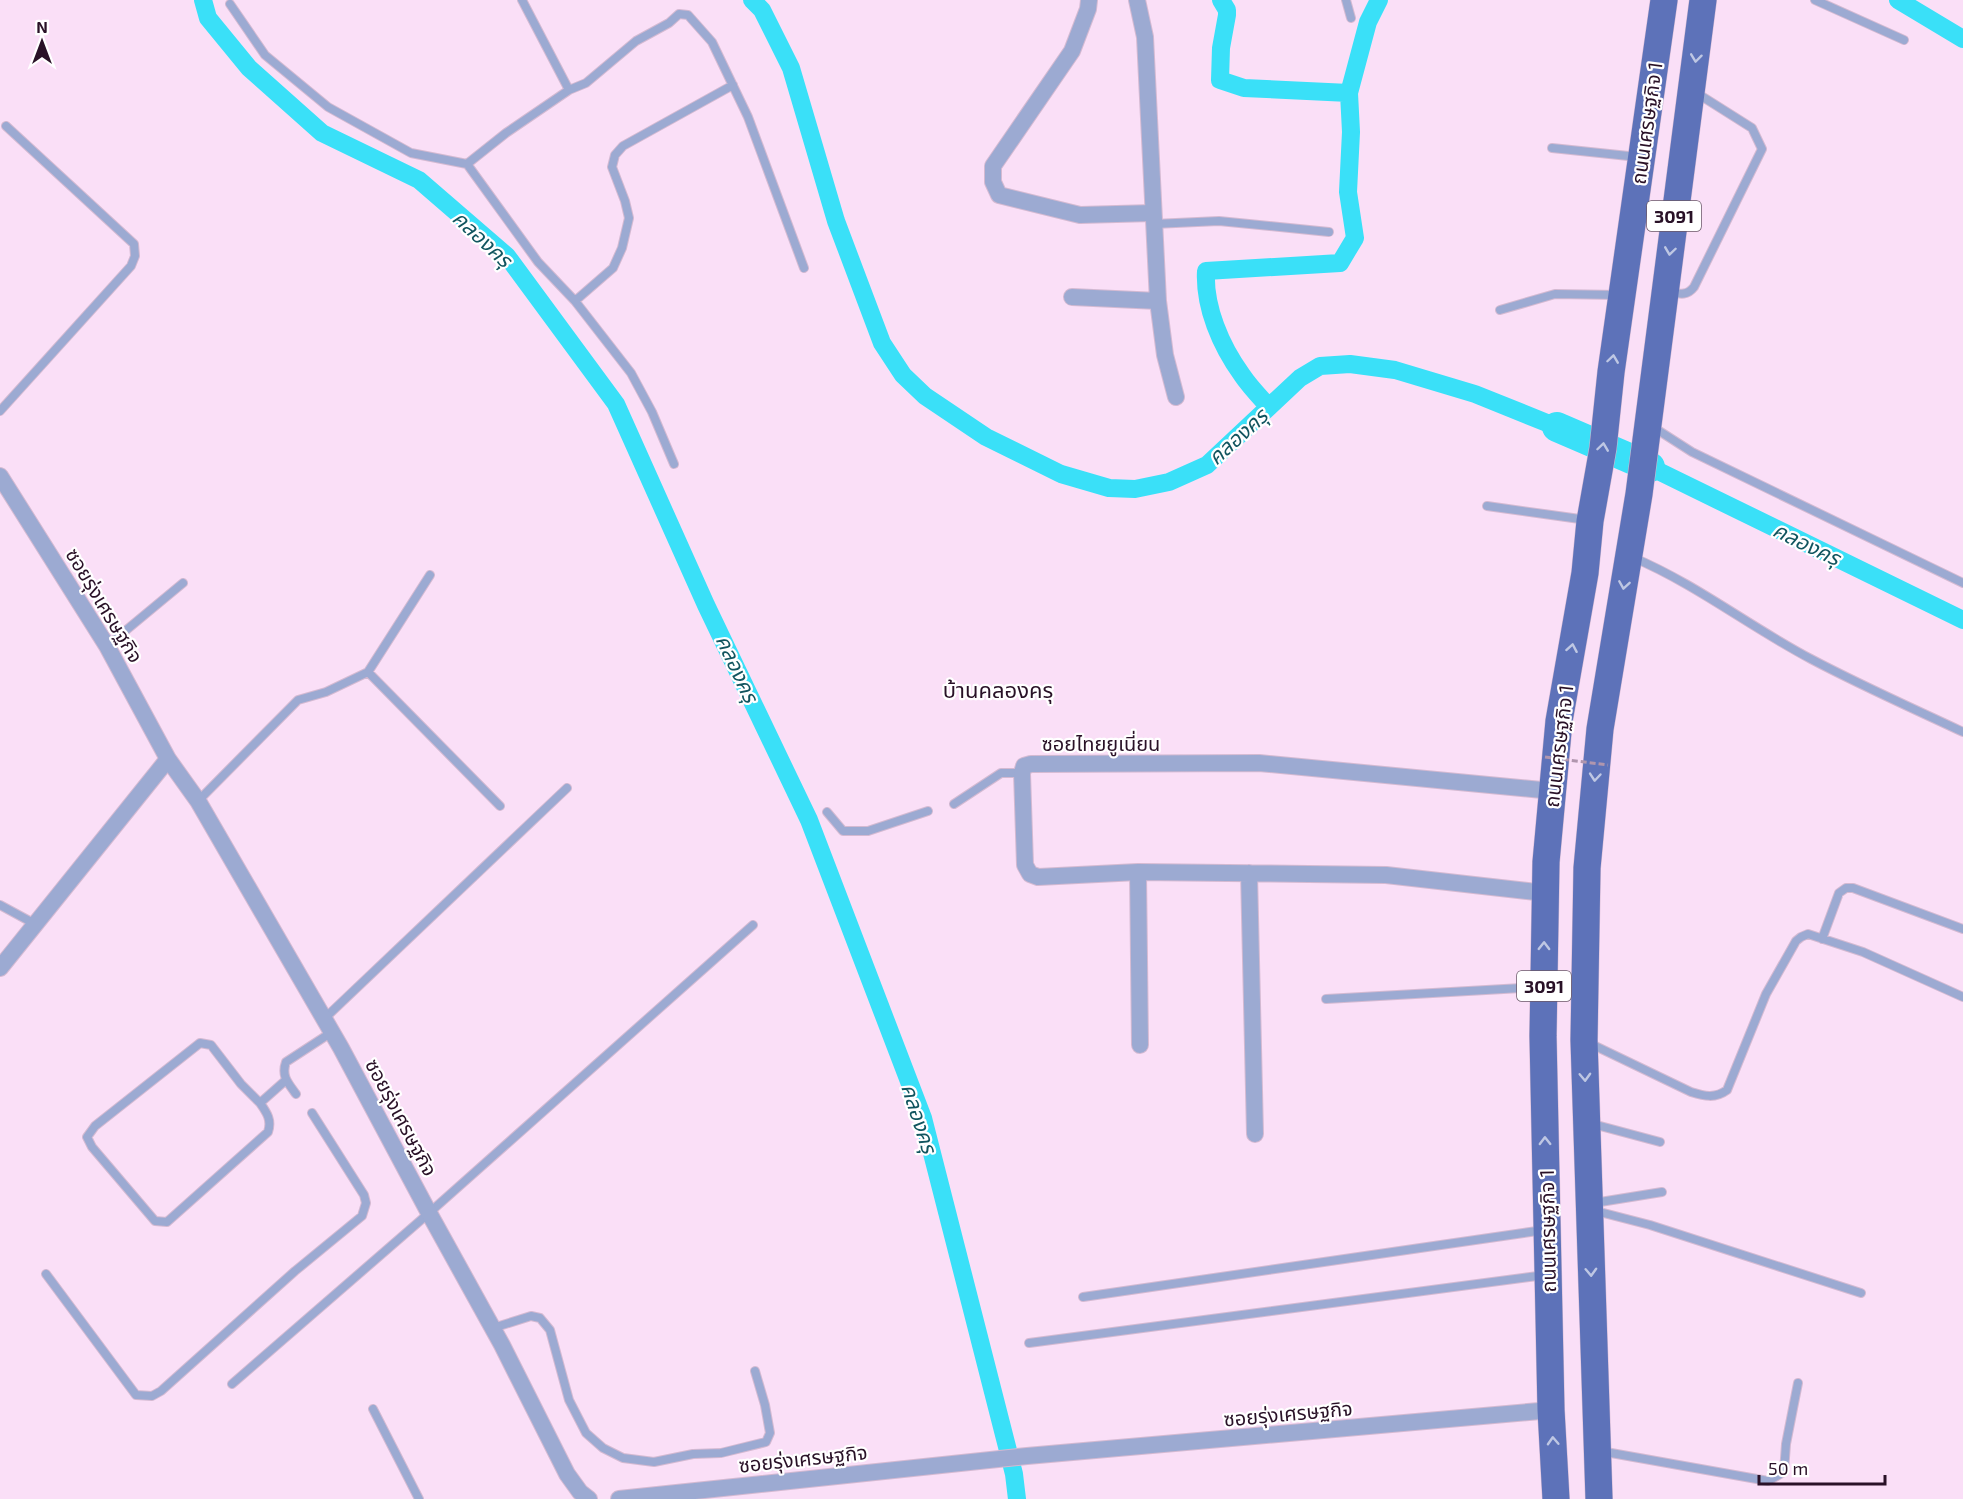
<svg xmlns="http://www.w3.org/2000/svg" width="1963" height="1499" font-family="'Exo 2','Noto Sans Thai',sans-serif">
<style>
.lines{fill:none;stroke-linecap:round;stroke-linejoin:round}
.canal{stroke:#3ae0f8;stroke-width:18}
.river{stroke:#3ae0f8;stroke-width:30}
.lane-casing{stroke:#d4bad2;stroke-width:10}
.street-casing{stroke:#d4bad2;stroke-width:18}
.primary-casing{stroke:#d4bad2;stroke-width:28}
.lane{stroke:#9caad2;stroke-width:8}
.street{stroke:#9caad2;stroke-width:16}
.primary{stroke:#5d72b9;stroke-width:27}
.path-bridge{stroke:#b096ae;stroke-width:3;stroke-dasharray:6 3;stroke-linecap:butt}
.oneway{stroke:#bec7e3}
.labels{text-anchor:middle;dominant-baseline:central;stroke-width:4.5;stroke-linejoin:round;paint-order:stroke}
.shield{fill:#fff;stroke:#695868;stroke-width:1.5}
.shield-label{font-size:18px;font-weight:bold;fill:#291127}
.street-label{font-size:20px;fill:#291127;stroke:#fff}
.water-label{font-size:21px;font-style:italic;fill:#11555f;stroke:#fff}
.quarter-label{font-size:22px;fill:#291127;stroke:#fff}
</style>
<rect width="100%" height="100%" fill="#fadff7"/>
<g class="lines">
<path class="canal" d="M 203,0 L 208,18 L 249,68 L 322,133 L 419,180 L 507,256 L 616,404 L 706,605 L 809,820 L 923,1118 L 1014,1474 L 1017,1499
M 752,0 L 762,10 L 791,68 L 836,221 L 882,343 L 903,375 L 925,396 L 986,437 L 1061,474 L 1109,488 L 1135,489 L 1169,482 L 1207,465 L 1300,378 L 1320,366 L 1350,364 L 1395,370 L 1475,394 L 1557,427
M 1221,0 L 1227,10 L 1227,15 L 1221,48 L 1220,80 L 1244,88 L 1349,93
M 1898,0 L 1963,39
M 1269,407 C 1260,397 1250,387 1242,375 C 1221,346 1204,307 1206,271 L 1340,263 L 1355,238 L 1348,192 L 1351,132 L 1349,93 L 1368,22 L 1379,0
M 1650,467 L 1963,620"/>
<path class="river" d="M 1557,427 L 1650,467"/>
<defs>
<path id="lane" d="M 522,0 L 569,90
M 1346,0 L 1351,18
M 1815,0 L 1904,40
M 230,4 L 265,55 L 328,107 L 411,153 L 467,164 L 506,133 L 569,90 L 586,83 L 636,41 L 669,23 L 679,14 L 688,15 L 712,42 L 748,117 L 804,268
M 1552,148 L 1638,157
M 467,164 L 538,262 L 575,301 L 631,373 L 652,412 L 674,464
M 1154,224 L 1219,221 L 1329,232
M 1670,292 C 1680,294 1687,296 1694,287 L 1762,149 L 1752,128 L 1695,92
M 575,301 L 613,268 L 622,248 L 629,218 L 625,201 L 612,167 L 615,155 L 623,146 L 733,85
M 1500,310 L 1555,294 L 1619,295
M 0,411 L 131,266 L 135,256 L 134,244 L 6,126
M 1653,427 L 1692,452 L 1963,583
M 1487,506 L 1587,520
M 1632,557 C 1696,584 1750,627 1811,659 C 1860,685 1912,708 1963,732
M 107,646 L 183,583
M 368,672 L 500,806
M 198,801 L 298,700 L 326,692 L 368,672 L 430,575
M 954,804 L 1001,773 L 1022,773
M 827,812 L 843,831 L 868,831 L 928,811
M 0,905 L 35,924
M 1822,939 L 1839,893 L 1846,888 L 1853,888 L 1963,929
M 1326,999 L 1540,987
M 324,1019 L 567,788
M 1589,1043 L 1691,1092 C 1704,1096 1715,1099 1727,1090 L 1766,994 L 1796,941 L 1801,937 L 1808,934 L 1863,952 L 1963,997
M 296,1094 C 288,1083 281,1076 286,1062 L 332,1032
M 260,1103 L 241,1084 L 211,1045 L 200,1043 L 95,1126 L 87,1137 L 92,1147 L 155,1221 L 167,1222 L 268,1132 C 272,1120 267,1113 260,1103 L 286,1080
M 1589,1123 L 1660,1142
M 1594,1203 L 1662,1192
M 1592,1210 L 1650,1225 L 1861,1293
M 46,1274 L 136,1395 L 152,1396 L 161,1391 L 295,1271 L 362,1216 L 366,1203 L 364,1195 L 312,1113
M 1083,1297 L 1544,1230
M 493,1328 L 531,1316 L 540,1318 L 550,1330 L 569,1400 L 586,1433 L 603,1448 L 623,1458 L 654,1462 L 693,1454 L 721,1453 L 766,1442 L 770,1433 L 765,1405 L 755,1371
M 1029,1343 L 1545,1275
M 232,1384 L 429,1213 L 753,925
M 373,1409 L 419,1499
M 1600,1451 L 1768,1481 L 1784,1472 L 1786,1444 L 1798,1383"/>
<path id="street" d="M 1089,0 L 1088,9 L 1072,51 L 993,166 L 993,182 L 999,195 L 1080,215 L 1153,213
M 1137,0 L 1145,37 L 1158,301 L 1165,355 L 1176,397
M 1072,297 L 1158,301
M 0,476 L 107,646 L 168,759 L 198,801 L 341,1048 L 429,1213 L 502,1345 L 567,1474 L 580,1492 L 589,1499
M 1138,872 L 1140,1045
M 1249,873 L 1255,1134
M 1545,893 L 1386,875 L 1138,872 L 1038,877 L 1030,874 L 1025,865 L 1022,773 L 1024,766 L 1031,764 L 1259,763 L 1552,791
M 0,968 L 168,759
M 619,1499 L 1027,1456 L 1551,1410"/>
<path id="primary" d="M 1556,1499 L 1551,1410 L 1543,1036 L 1546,862 L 1559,721 L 1585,573 L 1590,521 L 1603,448 L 1611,372 L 1664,0
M 1599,1499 L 1584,1040 L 1587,868 L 1600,729 L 1639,494 L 1703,0"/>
</defs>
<use href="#lane" class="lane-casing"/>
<use href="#street" class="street-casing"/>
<use href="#primary" class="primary-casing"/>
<use href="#lane" class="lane"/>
<use href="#street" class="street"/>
<use href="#primary" class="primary"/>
<path class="path-bridge" d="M 1545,757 L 1608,765"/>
</g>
<defs><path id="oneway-chevron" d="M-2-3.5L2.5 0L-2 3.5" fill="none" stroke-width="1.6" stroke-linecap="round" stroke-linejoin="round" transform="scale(1.5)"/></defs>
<g class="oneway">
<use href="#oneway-chevron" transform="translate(1696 58) rotate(97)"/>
<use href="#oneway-chevron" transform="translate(1670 251) rotate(98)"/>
<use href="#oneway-chevron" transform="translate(1613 359) rotate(-82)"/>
<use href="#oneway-chevron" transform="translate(1603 447) rotate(-82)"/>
<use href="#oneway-chevron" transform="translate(1624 585) rotate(99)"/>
<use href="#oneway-chevron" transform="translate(1572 648) rotate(-80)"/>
<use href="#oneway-chevron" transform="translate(1595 777) rotate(95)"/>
<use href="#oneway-chevron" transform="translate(1544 946) rotate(-89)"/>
<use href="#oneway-chevron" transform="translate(1585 1077) rotate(88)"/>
<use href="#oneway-chevron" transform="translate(1545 1141) rotate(-91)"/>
<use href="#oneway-chevron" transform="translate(1591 1272) rotate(88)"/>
<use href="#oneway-chevron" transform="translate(1553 1441) rotate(-93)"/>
</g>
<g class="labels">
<g class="shield">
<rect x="1647" y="201" width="54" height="30" rx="4.5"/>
<rect x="1517" y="971" width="54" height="30" rx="4.5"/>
</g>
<g class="shield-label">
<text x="1674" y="216">3091</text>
<text x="1544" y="986">3091</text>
</g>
<g class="street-label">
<text transform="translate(1646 123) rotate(-82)">ถนนเศรษฐกิจ 1</text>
<text transform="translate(105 605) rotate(59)">ซอยรุ่งเศรษฐกิจ</text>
<text x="1101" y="743">ซอยไทยยูเนี่ยน</text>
<text transform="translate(1558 746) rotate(-83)">ถนนเศรษฐกิจ 1</text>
<text transform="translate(402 1117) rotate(62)">ซอยรุ่งเศรษฐกิจ</text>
<text transform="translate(1547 1231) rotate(-91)">ถนนเศรษฐกิจ 1</text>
<text transform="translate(1288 1413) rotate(-5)">ซอยรุ่งเศรษฐกิจ</text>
<text transform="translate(803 1458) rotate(-6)">ซอยรุ่งเศรษฐกิจ</text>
</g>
<g class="water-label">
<text transform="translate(483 238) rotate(43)">คลองครุ</text>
<text transform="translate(1237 436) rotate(-42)">คลองครุ</text>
<text transform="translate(1807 543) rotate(26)">คลองครุ</text>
<text transform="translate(738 668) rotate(65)">คลองครุ</text>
<text transform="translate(920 1118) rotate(72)">คลองครุ</text>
</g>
<g class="quarter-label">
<text x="998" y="689">บ้านคลองครุ</text>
</g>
</g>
<g transform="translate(42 42)" stroke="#ffffff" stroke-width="4.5" paint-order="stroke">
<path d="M0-4.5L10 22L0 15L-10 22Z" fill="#291127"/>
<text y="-9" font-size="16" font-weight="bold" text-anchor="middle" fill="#291127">N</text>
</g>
<path d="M1759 1475v9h126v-9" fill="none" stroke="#291127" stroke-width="3"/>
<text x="1768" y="1475" font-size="18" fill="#291127" stroke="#ffffff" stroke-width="4.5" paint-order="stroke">50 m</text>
</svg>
